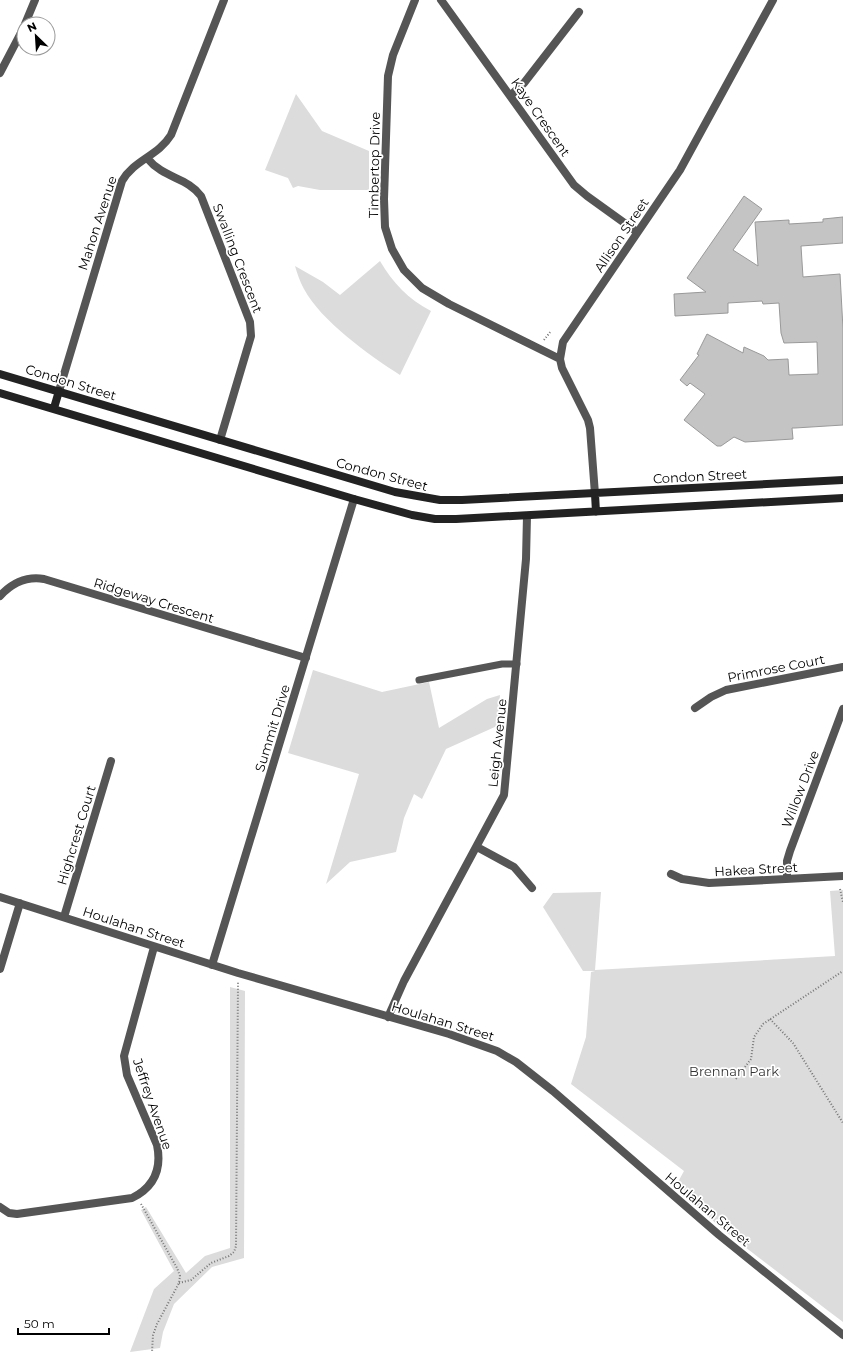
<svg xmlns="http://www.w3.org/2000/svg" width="843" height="1352" font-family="Montserrat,sans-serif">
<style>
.green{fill:#dcdcdc}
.building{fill:#c4c4c4;stroke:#999}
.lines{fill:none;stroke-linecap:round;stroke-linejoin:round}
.path{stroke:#777;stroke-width:2;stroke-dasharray:1 2;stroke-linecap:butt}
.service{stroke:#555;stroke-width:7}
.minor{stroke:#555;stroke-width:8}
.secondary{stroke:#222;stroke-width:8}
.labels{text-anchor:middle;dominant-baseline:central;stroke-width:3.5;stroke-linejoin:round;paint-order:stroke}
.street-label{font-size:13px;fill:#000;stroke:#fff}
.park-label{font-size:13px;fill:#333;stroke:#fff}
</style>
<rect width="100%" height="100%" fill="#fff"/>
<path class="green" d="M 296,94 L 322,131 L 369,151 L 369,190 L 320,190 L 298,186 L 293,188 L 288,178 L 265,170 Z
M 380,261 C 393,283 408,299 431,311 L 400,375 C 369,355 321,321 304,289 C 300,282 297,273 295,266 L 323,282 L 340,295 Z
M 313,670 L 382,692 L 429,682 L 439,728 L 487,699 L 500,695 L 497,726 L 446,749 L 422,799 L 414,794 L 404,818 L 396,852 L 350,862 L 326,884 L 359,774 L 288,753 Z
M 843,890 L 843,1322 C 815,1301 787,1279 758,1257 C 730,1235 698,1212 678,1182 L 684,1171 L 571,1084 L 586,1037 L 591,972 L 595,971 L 583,971 L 543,907 L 553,893 L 601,892 L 595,970 L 835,956 L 830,891 Z
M 230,987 L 245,991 L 244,1258 L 212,1267 L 174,1304 L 163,1332 L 160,1348 L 130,1352 L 154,1289 L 174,1271 L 141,1210 L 146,1207 L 186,1273 L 205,1256 L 230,1248 Z"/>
<path class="building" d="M 744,196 L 762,209 L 733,250 L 758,266 L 755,222 L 789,220 L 789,224 L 823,222 L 823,219 L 843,217 L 843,243 L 801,246 L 803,277 L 840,274 L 843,329 L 843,425 L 795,428 L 792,428 L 793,439 L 745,442 L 734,437 L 721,446 L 717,446 L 684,420 L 705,394 L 690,383 L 687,386 L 680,380 L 699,355 L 697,354 L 707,334 L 743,353 L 744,347 L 764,356 L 768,360 L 788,359 L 789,375 L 818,374 L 817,342 L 784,343 L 781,333 L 779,303 L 763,304 L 762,301 L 728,303 L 728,313 L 675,316 L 674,294 L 706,292 L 687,278 Z"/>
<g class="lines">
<path class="path" d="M 544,340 L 551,331
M 840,889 L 843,902
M 770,1019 L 793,1043 L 843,1123
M 736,1079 L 751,1059 L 754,1037 L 763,1024 L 843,971
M 141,1204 L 177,1268 L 180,1276 L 179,1283 L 157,1324 L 153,1335 L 152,1352
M 179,1283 L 191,1280 L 211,1263 L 229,1256 L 234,1252 L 236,1246 L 238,982"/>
<path class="service" d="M 419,680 L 502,664 L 517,664"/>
<path class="minor" d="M 415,0 L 393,55 L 388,76 L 384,199 L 385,227 L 392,249 L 404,270 L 422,288 L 449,304 L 560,359
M 441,0 L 574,185 L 587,196 L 637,232
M 25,24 L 35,0
M 0,73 L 24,27
M 511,95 L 524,83 L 579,12
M 147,158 C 164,179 187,177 201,196 L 250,322 L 251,336 L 220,440
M 59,391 L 122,181 C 134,160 158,156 171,135 L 224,0
M 595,494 L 590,428 L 588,420 L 562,368 L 560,359 L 563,342 L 680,170 L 773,0
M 0,596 C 12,583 26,576 44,579 L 306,658
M 695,708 L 711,697 L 726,690 L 843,667
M 477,847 L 514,867 L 532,888
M 671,874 L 682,879 L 709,883 L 843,876
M 787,879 L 787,861 L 790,851 L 843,709
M 0,897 L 238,973 L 449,1034 L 497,1051 L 516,1062 L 553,1091 L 719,1235 L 843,1335
M 64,917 L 111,761
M 212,965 L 354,499
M 0,969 L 20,903
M 388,1017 L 404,981 L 504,795 L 526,559 L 527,516
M 0,1207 L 9,1213 L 17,1214 L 132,1198 C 154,1187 162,1169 157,1145 L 127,1075 L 124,1056 L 154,947"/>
<path class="secondary" d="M 0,374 L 395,492 L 440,500 L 462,500 L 843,480
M 0,393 L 354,499 L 412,515 L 435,519 L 456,519 L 843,498
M 54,408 L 59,391
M 595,494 L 596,512"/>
</g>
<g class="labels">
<g class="street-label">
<text transform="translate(541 117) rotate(55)">Kaye Crescent</text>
<text transform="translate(374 165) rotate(-89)">Timbertop Drive</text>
<text transform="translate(97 223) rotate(-72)">Mahon Avenue</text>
<text transform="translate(621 235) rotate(-56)">Allison Street</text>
<text transform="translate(238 258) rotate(69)">Swalling Crescent</text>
<text transform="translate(71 382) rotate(17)">Condon Street</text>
<text transform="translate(382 474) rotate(15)">Condon Street</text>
<text transform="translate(700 476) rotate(-3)">Condon Street</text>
<text transform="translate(154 600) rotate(17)">Ridgeway Crescent</text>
<text transform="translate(776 668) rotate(-11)">Primrose Court</text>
<text transform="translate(272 728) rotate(-73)">Summit Drive</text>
<text transform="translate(497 743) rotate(-84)">Leigh Avenue</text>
<text transform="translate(800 789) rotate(-69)">Willow Drive</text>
<text transform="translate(76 835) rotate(-73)">Highcrest Court</text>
<text transform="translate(756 869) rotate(-3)">Hakea Street</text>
<text transform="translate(134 927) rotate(18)">Houlahan Street</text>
<text transform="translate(443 1021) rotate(17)">Houlahan Street</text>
<text transform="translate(153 1104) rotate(71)">Jeffrey Avenue</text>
<text transform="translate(708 1209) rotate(40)">Houlahan Street</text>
</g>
<g class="park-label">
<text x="734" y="1071">Brennan Park</text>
</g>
</g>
<g transform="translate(36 36) rotate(335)"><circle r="19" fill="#ffffff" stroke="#999999"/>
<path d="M0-3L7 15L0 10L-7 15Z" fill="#000000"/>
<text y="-6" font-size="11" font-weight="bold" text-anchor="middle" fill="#000000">N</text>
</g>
<path d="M18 1328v6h91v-6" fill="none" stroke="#000000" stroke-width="2"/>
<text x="24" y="1328" font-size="12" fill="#000000" stroke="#ffffff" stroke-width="3" paint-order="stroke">50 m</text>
</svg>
